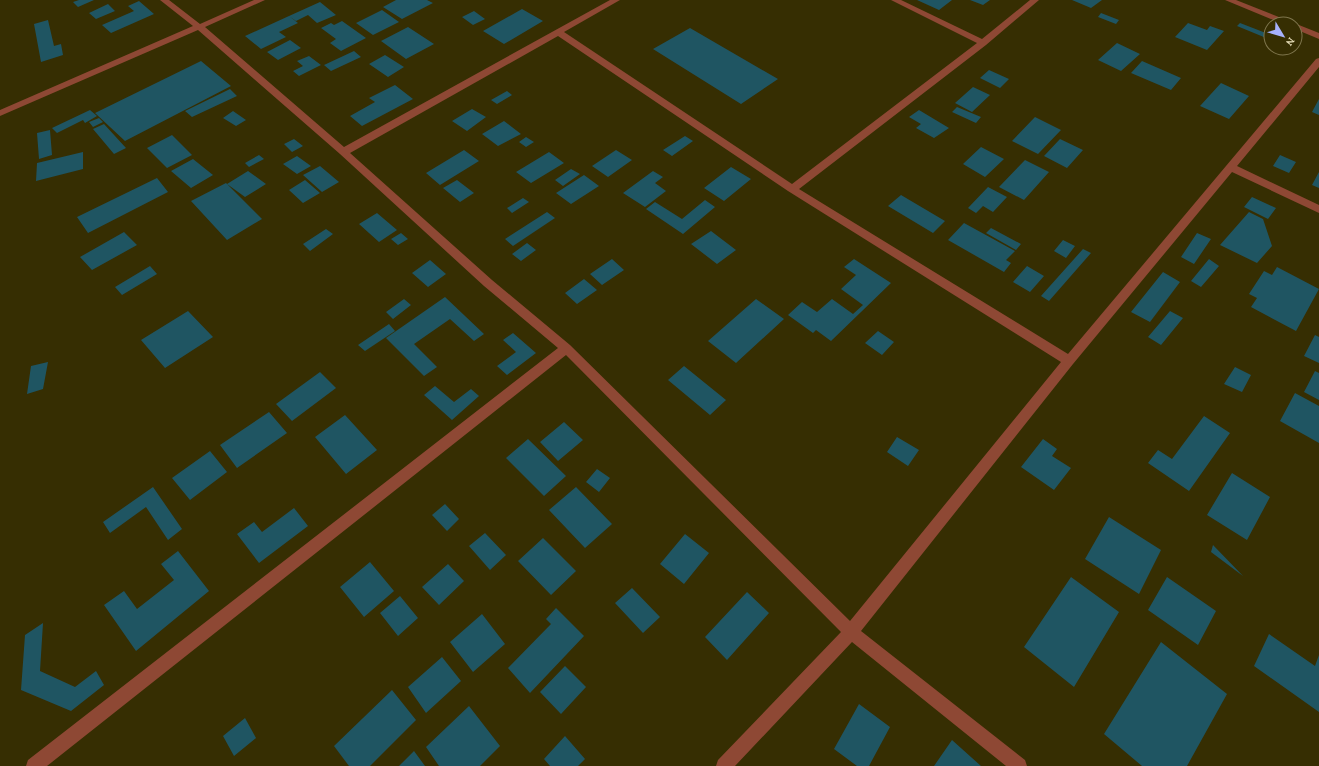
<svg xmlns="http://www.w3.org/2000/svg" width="1319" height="766" font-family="'Crimson Pro',serif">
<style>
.building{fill:#1f5562}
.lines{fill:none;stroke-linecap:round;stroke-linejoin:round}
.minor{fill:#8e4834;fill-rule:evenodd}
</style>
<rect width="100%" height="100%" fill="#362e02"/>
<path class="building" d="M 79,0 L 94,0 L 78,7 L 73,2 Z
M 396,0 L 427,0 L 433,3 L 402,19 L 383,7 Z
M 917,0 L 952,0 L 939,10 Z
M 970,0 L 990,0 L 983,5 Z
M 1072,0 L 1102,0 L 1091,8 Z
M 139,1 L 154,14 L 111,33 L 102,25 L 134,11 L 128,6 Z
M 320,2 L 336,15 L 317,23 L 308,15 L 296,21 L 289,16 Z
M 108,4 L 115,11 L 96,19 L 89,13 Z
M 522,9 L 543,21 L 504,44 L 483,31 Z
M 382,10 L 399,22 L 373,35 L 356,23 Z
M 474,11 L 485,19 L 473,25 L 462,17 Z
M 1101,13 L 1119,20 L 1116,24 L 1098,17 Z
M 289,16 L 298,23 L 279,32 L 286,37 L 261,49 L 245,36 Z
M 48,20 L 54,46 L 61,44 L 63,55 L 41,62 L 34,24 Z
M 342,21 L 366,38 L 341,51 L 330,43 L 336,39 L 321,28 L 331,23 L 334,25 Z
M 1188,23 L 1207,30 L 1210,26 L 1224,31 L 1207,50 L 1175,37 Z
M 1240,23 L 1271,35 L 1271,40 L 1237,26 Z
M 408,27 L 434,44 L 406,59 L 381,41 Z
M 690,28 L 778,79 L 741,104 L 653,49 Z
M 290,40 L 301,48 L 278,60 L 267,52 Z
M 1117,43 L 1140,54 L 1121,71 L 1098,60 Z
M 354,51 L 361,57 L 331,71 L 324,65 Z
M 385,55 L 404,67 L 388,77 L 369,64 Z
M 309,56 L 321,65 L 299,76 L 293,71 L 303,66 L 297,61 Z
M 201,61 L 231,86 L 125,141 L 95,113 Z
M 1142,61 L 1181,78 L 1171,90 L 1131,73 Z
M 989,70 L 1009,79 L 1000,88 L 980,78 Z
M 1221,83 L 1249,96 L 1229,119 L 1200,106 Z
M 395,85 L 413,99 L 362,126 L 350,116 L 375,102 L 369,98 Z
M 973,87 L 990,95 L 972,112 L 955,103 Z
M 230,89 L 237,96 L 192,117 L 185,111 Z
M 507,91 L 512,95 L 497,104 L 491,100 Z
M 1319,99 L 1319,115 L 1312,112 Z
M 957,107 L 981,117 L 976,123 L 952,112 Z
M 472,109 L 486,117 L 467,131 L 452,121 Z
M 90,110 L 97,116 L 85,123 L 83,120 L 57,133 L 52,128 Z
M 919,110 L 949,128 L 934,138 L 916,128 L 921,124 L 909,117 Z
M 233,111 L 246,120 L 236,126 L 223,118 Z
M 1035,117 L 1061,130 L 1038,154 L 1012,141 Z
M 99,118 L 103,122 L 93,127 L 89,122 Z
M 504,121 L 521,134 L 498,146 L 482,134 Z
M 104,124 L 126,148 L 114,154 L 93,129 Z
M 50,130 L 52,155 L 39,159 L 37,133 Z
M 172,135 L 192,155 L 167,168 L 147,148 Z
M 685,136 L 693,141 L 672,156 L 663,150 Z
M 526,137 L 534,142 L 526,147 L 519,142 Z
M 294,139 L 303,146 L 292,152 L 284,144 Z
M 1060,139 L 1083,150 L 1067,168 L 1044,156 Z
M 981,147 L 1004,159 L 985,177 L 963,164 Z
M 464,150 L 479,161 L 440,185 L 426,173 Z
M 616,150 L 632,160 L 608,177 L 592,166 Z
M 83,152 L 83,169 L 36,181 L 37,163 Z
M 549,152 L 564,163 L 531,183 L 516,172 Z
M 259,155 L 264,159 L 249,167 L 245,163 Z
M 1280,155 L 1296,162 L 1289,173 L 1273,166 Z
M 297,156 L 311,166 L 297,174 L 283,164 Z
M 193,159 L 213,175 L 191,188 L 171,171 Z
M 1025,160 L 1049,172 L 1024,200 L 999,187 Z
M 320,166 L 339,182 L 322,192 L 303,175 Z
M 731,167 L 751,179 L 724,201 L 704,188 Z
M 571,169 L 580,174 L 563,186 L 555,180 Z
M 248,171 L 266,184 L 245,197 L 227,184 Z
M 653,171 L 663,177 L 655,183 L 666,191 L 645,207 L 623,193 Z
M 1319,172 L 1319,188 L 1312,185 Z
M 584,175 L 599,186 L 571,204 L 556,193 Z
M 157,178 L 168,192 L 88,233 L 77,217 Z
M 305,180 L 320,193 L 303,203 L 289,190 Z
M 457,180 L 474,193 L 460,202 L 443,188 Z
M 226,183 L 262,219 L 227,240 L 191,201 Z
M 988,187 L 1007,197 L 993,212 L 983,206 L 976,213 L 968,208 Z
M 901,195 L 945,221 L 933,233 L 888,206 Z
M 1252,197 L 1276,208 L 1268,219 L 1244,207 Z
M 523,198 L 529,202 L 512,213 L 507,208 Z
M 705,200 L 715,207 L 683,234 L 646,209 L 655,202 L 682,219 Z
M 547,212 L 555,218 L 513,246 L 505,239 Z
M 1249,212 L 1263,219 L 1272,246 L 1257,263 L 1220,245 Z
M 377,213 L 397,230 L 379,242 L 359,224 Z
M 964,223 L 1015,251 L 1006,260 L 1011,263 L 1004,272 L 948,240 Z
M 991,228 L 1021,244 L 1016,250 L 986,233 Z
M 326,229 L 333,234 L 310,251 L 303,244 Z
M 711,231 L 736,250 L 717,264 L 691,244 Z
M 124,232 L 137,245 L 92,270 L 80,257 Z
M 401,233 L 408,239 L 398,245 L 391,239 Z
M 1197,233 L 1211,239 L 1194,264 L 1181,257 Z
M 1063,240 L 1075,246 L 1066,258 L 1054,251 Z
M 527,243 L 536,250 L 521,261 L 512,254 Z
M 1083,249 L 1091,253 L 1049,301 L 1041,296 Z
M 612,259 L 624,270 L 602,285 L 590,274 Z
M 854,259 L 891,283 L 831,341 L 816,330 L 813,333 L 788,315 L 802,302 L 817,312 L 832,299 L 853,314 L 863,305 L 841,289 L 856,275 L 844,267 Z
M 1209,259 L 1219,266 L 1201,287 L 1191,281 Z
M 430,260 L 446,274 L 428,287 L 412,273 Z
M 150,266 L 157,274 L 122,295 L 115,287 Z
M 1027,266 L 1044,276 L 1030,292 L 1013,282 Z
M 1277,267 L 1319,289 L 1296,331 L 1251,307 L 1257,298 L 1249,294 L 1264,271 L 1272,275 Z
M 1163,272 L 1180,282 L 1150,322 L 1131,312 Z
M 584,279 L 597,290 L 577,304 L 565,293 Z
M 445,297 L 484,334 L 474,341 L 450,319 L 414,344 L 437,367 L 424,376 L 386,338 Z
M 404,299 L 411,305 L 393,319 L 386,312 Z
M 756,299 L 784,319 L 736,363 L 708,341 Z
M 188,311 L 213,337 L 165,368 L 141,340 Z
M 1170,311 L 1183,318 L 1161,345 L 1148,337 Z
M 389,324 L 395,331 L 365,351 L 358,345 Z
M 878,331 L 894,342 L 882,355 L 865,343 Z
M 513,333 L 536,353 L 507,375 L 497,366 L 516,352 L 503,340 Z
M 1315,335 L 1319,337 L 1319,363 L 1304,356 Z
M 48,362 L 43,389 L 27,394 L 31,366 Z
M 684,366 L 726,400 L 710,415 L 668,380 Z
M 1235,367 L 1251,375 L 1242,392 L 1224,384 Z
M 1315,371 L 1319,373 L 1319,400 L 1304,392 Z
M 320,372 L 336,388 L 292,421 L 276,404 Z
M 435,386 L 454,402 L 471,389 L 479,396 L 452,420 L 424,395 Z
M 1295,393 L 1319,406 L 1319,443 L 1280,421 Z
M 269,412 L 287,433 L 237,468 L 220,445 Z
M 345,415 L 377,450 L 346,474 L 315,437 Z
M 1204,416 L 1230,433 L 1189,491 L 1148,463 L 1158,450 L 1172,459 Z
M 564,422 L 583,440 L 558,461 L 540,442 Z
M 897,437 L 919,450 L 908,466 L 887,452 Z
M 528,439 L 566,476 L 544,496 L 506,458 Z
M 1043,439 L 1057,449 L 1052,456 L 1071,468 L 1054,490 L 1021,467 Z
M 210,451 L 227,472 L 190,500 L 172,478 Z
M 597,469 L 610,478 L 599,492 L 586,482 Z
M 1232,473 L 1270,497 L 1247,540 L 1207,515 Z
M 153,487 L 182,529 L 168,540 L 146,507 L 110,533 L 103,522 Z
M 576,487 L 612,524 L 585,548 L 549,510 Z
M 445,504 L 459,519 L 447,531 L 432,515 Z
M 294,508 L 308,526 L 259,563 L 237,534 L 254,522 L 262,532 Z
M 1109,517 L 1161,550 L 1139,594 L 1085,559 Z
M 485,533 L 506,555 L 490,570 L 469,546 Z
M 685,534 L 709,553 L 684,584 L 660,564 Z
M 543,538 L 576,571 L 551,595 L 518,561 Z
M 1213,545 L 1243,576 L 1211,552 Z
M 178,551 L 209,591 L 136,651 L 104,605 L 124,591 L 137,609 L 174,580 L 161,564 Z
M 370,562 L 394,591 L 364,617 L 340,587 Z
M 448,564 L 464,581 L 439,605 L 422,587 Z
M 1071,577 L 1119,612 L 1074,687 L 1024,647 Z
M 1167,577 L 1216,611 L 1198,645 L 1148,610 Z
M 632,588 L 660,617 L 643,633 L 615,603 Z
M 747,592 L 769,613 L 727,660 L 705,637 Z
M 400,596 L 418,618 L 398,636 L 380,613 Z
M 556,608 L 584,636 L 530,693 L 508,668 L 551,624 L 546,619 Z
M 482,614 L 505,644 L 473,672 L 450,642 Z
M 43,623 L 40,671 L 75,687 L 96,671 L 104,685 L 71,711 L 21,690 L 25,635 Z
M 1269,634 L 1315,666 L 1319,655 L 1319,712 L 1254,666 Z
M 1161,642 L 1227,694 L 1187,766 L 1142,766 L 1104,734 Z
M 442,657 L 461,681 L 426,713 L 408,687 Z
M 565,666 L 586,687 L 561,714 L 540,692 Z
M 392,690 L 416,720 L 370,766 L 349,766 L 334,746 Z
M 859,704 L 890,727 L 869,766 L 857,766 L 834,749 Z
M 469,706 L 500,746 L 480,766 L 439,766 L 426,747 Z
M 245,718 L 256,738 L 234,756 L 223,736 Z
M 565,736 L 585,759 L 578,766 L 550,766 L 544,759 Z
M 952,740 L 981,766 L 934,766 Z
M 414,751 L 425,766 L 399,766 Z"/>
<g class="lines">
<path class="minor" d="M 160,0 L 169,0 L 200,24 L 254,0 L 265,0 L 205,27 L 344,147 L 610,0 L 620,0 L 564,32 L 792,184 L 977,43 L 891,0 L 901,0 L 982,39 L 1030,0 L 1039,0 L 986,45 L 799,189 L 1068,354 L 1316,59 L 1319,58 L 1319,67 L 1237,166 L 1319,205 L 1319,213 L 1232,172 L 1073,364 L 861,631 L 1025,760 L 1027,766 L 1006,766 L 852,642 L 735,766 L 716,766 L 718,760 L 841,632 L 566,355 L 47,766 L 26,766 L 28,760 L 558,348 L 484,286 L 340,154 L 198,30 L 0,116 L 0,110 L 193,26 ZM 558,36 L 788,191 L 1061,362 L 850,621 L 570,345 L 492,280 L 350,153 Z
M 1225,0 L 1236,0 L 1319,33 L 1319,39 L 1295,29 L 1295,24 L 1283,24 Z"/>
</g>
<g transform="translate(1283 36) rotate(128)"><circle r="19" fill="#362e02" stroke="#7f764d"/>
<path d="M0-3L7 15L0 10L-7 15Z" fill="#a6b1fc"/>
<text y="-6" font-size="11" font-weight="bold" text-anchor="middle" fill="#ece3be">N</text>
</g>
</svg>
